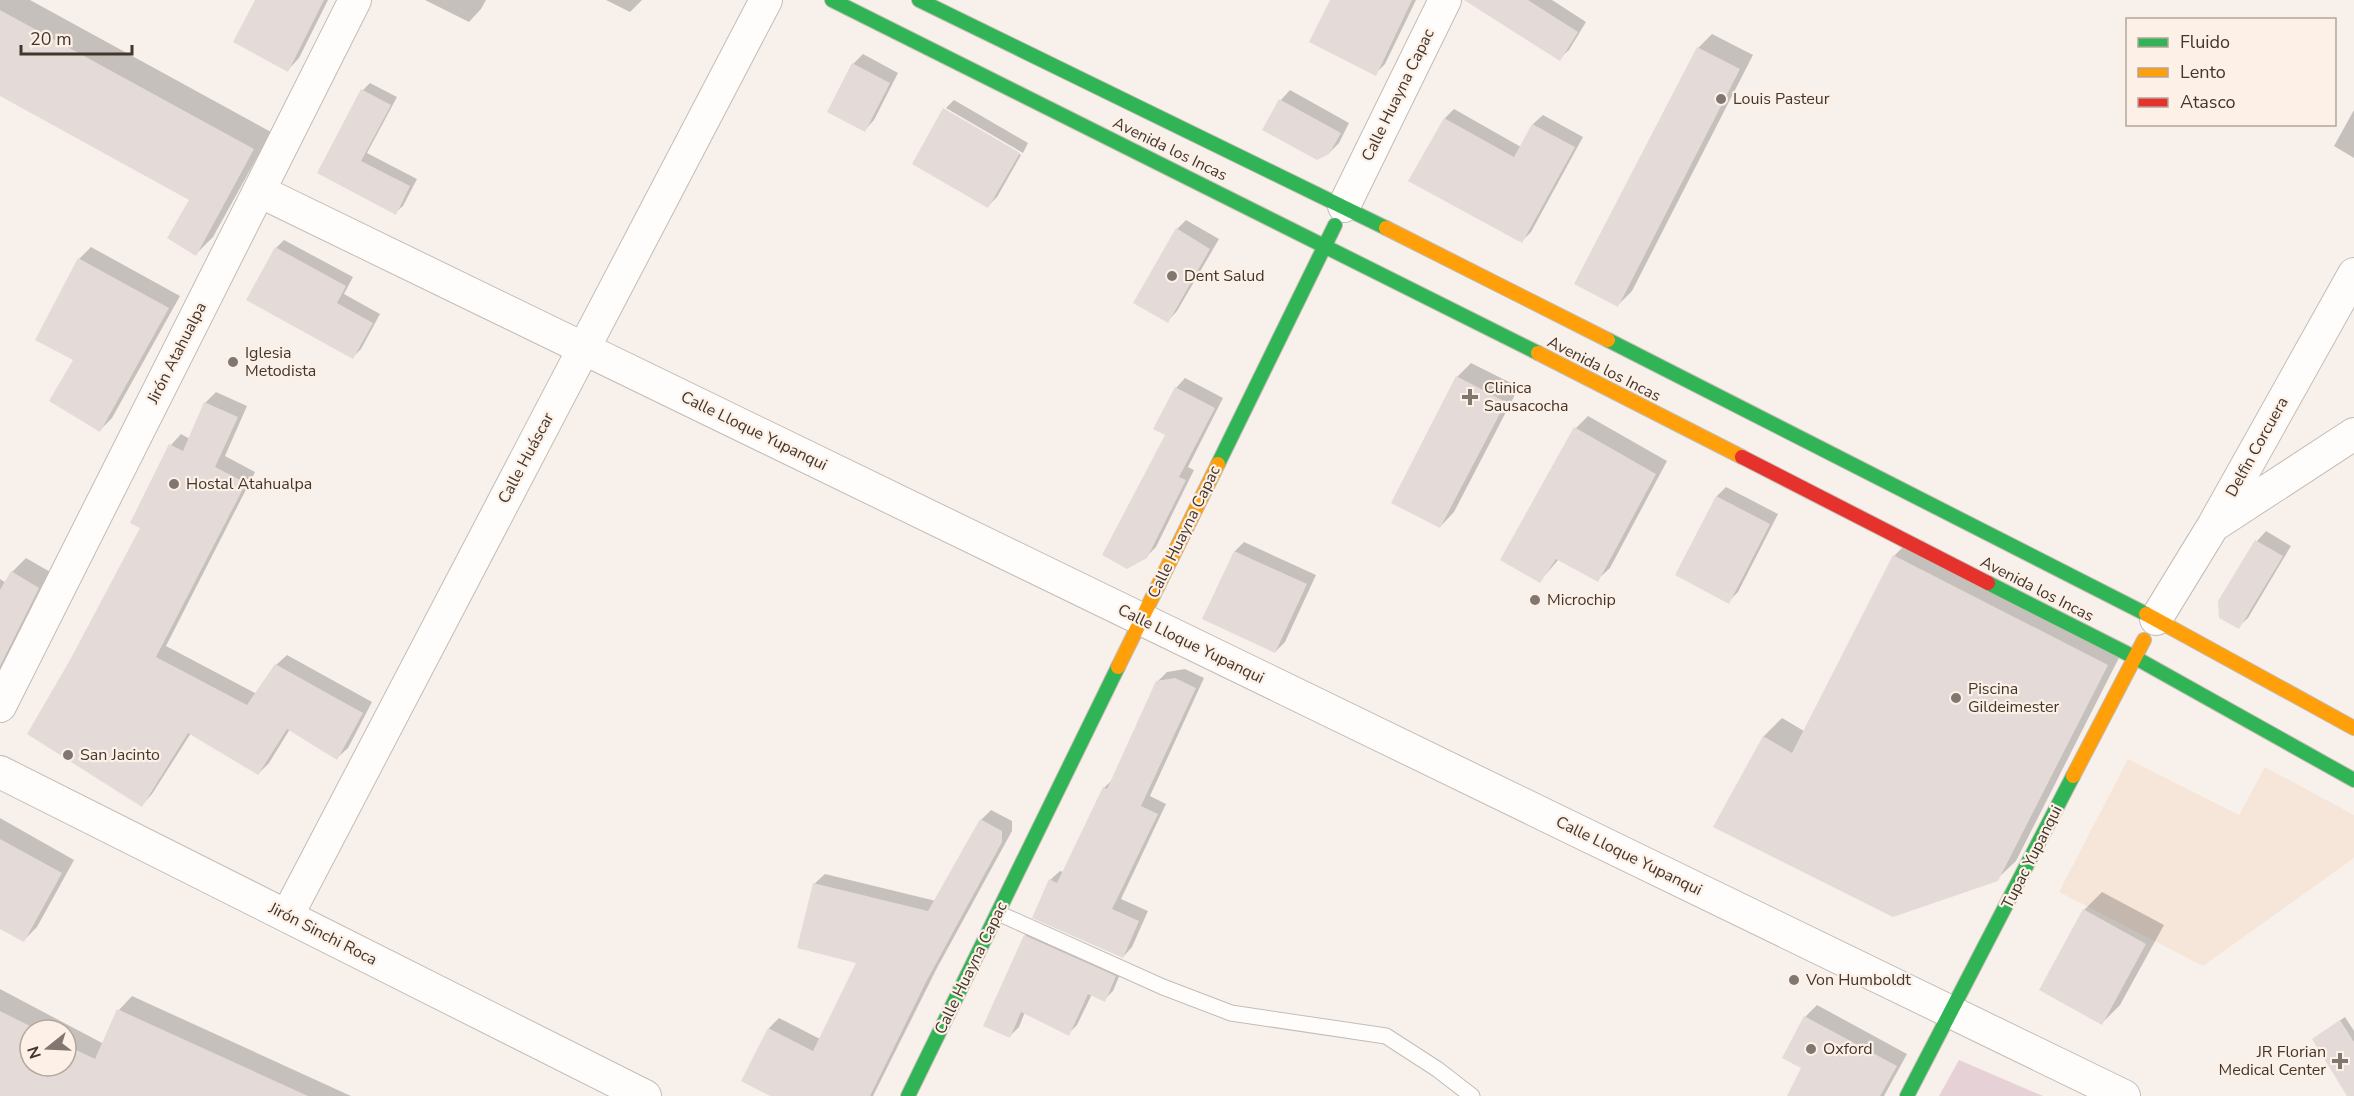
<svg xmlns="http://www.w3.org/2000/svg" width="2354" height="1096" font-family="'Nunito Sans',sans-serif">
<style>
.built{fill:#f6e6da}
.green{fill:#e6d1d7}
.shadow{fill:#0003;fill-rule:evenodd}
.building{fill:#e4dad7}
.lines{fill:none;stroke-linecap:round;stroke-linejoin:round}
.lane-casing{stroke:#c4bcb5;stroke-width:17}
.street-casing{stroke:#c4bcb5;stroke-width:34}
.fast-casing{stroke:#c4bcb5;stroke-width:16}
.slow-casing{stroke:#c4bcb5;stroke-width:16}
.jam-casing{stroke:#c4bcb5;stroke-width:16}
.lane{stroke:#fefdfc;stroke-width:15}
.street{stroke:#fefdfc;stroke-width:32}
.fast{stroke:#30b455;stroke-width:14}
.slow{stroke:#ff9f0a;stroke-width:14}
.jam{stroke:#e5322d;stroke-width:14}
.poi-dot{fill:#827770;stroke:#fdf0e6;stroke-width:2}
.labels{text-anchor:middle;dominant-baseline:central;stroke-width:4.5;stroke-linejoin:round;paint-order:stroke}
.street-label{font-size:16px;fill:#43362d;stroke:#fdf0e6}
.poi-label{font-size:16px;fill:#43362d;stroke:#fdf0e6;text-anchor:start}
</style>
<rect width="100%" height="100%" fill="#f8f1eb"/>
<path class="built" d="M 2128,759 L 2239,815 L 2265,767 L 2354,815 L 2354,858 L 2203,966 L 2059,892 Z"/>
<path class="green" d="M 1959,1060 L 2043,1096 L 1939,1096 Z"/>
<path class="shadow" d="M 0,0 L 30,0 L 271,132 L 213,237 L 196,254 L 191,199 L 0,94 Z
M 257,0 L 328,0 L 299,58 L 288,70 Z
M 425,0 L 486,0 L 481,9 L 469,22 Z
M 606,0 L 642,0 L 630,12 Z
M 1331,0 L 1416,0 L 1385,64 L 1375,74 Z
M 1488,0 L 1552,0 L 1586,22 L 1569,50 L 1559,59 Z
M 1712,34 L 1753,55 L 1632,291 L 1618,305 L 1698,48 Z
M 863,54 L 898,73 L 874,120 L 865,130 L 853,64 Z
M 370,83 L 397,97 L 367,153 L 417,179 L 403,206 L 395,213 L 319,173 L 363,90 Z
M 1290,90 L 1349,123 L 1339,143 L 1329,153 L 1264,129 L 1281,100 Z
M 954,100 L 1028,143 L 1023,153 L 946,108 Z
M 945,109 L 945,111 L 1021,155 L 997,197 L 987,207 L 914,163 Z
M 1454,109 L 1521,147 L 1533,124 L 1543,115 L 1583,137 L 1531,232 L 1522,241 L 1445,118 Z
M 2354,110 L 2354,158 L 2334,146 Z
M 1186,220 L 1219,239 L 1177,311 L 1168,321 L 1177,229 Z
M 284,240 L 353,277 L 344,294 L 380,314 L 361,349 L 353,357 L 276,248 Z
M 91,247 L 180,296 L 112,418 L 100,430 L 75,360 L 79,259 Z
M 1471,363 L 1519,387 L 1454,512 L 1440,527 L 1457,377 Z
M 1185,378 L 1223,398 L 1188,467 L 1194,470 L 1156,547 L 1146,557 L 1176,388 Z
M 216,392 L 247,406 L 225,456 L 255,472 L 166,646 L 257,694 L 276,665 L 287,655 L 372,702 L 348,748 L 337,758 L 290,729 L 269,763 L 258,774 L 191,733 L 152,794 L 142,805 L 71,661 L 142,528 L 171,445 L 181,434 L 190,439 L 205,403 Z
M 1588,416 L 1667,461 L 1610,568 L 1597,580 L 1559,559 L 1540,581 L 1502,560 L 1576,428 Z
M 1726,487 L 1778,514 L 1738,592 L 1728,602 L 1717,496 Z
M 2266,531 L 2291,546 L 2248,618 L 2238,627 L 2219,602 L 2257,541 Z
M 1912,538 L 2125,646 L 2016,861 L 1997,879 L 1716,826 L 1764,736 L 1782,718 L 1804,731 L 1894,556 Z
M 1244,542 L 1316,575 L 1285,642 L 1275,652 L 1204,618 L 1235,551 Z
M 26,558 L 52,573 L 0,675 L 0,579 L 6,583 L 12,572 Z
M 1185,669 L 1204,678 L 1150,796 L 1166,804 L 1121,899 L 1148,911 L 1132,947 L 1123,957 L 1050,880 L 1060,871 L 1063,872 L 1104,788 L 1113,779 L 1157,682 L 1167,672 Z
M 991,810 L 1012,821 L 1012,831 L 937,968 L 873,1096 L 774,1096 L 743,1080 L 769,1028 L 779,1018 L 820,1039 L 858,962 L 814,884 L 825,874 L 936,901 L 981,820 Z
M 0,818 L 74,860 L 37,927 L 24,940 L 0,927 Z
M 2102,892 L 2164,925 L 2120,1005 L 2102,1023 L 2084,910 Z
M 1034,927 L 1123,967 L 1113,991 L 1104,1000 L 1092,994 L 1077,1025 L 1068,1034 L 1025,1012 L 1019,1027 L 1010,1036 L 1025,936 Z
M 0,989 L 104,1044 L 119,1010 L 132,996 L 351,1096 L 22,1096 L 0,1086 ZM 30,1030 L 66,1030 L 66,1066 L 30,1066 Z
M 1817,1005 L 1907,1054 L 1884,1096 L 1789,1096 L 1803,1068 L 1784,1058 L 1806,1016 Z
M 2345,1017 L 2354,1031 L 2354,1077 L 2313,1039 Z"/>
<path class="building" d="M 255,0 L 324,0 L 288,72 L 233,42 Z
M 1330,0 L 1412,0 L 1376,76 L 1309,42 Z
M 1464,0 L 1528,0 L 1578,32 L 1560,61 Z
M 0,10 L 254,149 L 196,256 L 167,238 L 189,200 L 0,96 Z
M 1697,47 L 1740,69 L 1618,307 L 1574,284 Z
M 852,63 L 890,83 L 865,132 L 827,112 Z
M 361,89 L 391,105 L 361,161 L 410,186 L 396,215 L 317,173 Z
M 1279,99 L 1341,133 L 1329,154 L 1317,160 L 1262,130 Z
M 943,108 L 1020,153 L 988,208 L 912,164 Z
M 1444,118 L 1514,157 L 1532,124 L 1575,147 L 1522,243 L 1408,181 Z
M 1176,228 L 1210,249 L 1168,323 L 1133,303 Z
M 275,247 L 346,286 L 337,303 L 373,323 L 353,359 L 246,300 Z
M 78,258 L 169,308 L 100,432 L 49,401 L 73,360 L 35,340 Z
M 1456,376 L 1506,402 L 1440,528 L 1391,503 Z
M 1175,387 L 1215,408 L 1179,477 L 1186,480 L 1147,558 L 1127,569 L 1102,555 L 1165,435 L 1153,429 Z
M 204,402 L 238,417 L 215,467 L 246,483 L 156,657 L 247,705 L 275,664 L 363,713 L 337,760 L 287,729 L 258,775 L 188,733 L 142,807 L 27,734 L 70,660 L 140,528 L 130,523 L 169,444 L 183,451 Z
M 1574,427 L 1656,474 L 1598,582 L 1556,559 L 1540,583 L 1500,560 Z
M 1716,496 L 1770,524 L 1729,604 L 1675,575 Z
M 2255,540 L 2283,556 L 2239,629 L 2219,618 L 2218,601 Z
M 1234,551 L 1307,584 L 1275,653 L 1202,619 Z
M 1893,555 L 2108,665 L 1998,881 L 1893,917 L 1713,827 L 1763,736 L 1792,753 Z
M 11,571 L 39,588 L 0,666 L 0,590 Z
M 1175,678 L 1196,688 L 1141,806 L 1158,814 L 1112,909 L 1139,921 L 1123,958 L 1032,918 L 1049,879 L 1057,883 L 1103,787 L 1107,789 L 1156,681 Z
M 980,819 L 1002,831 L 1002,842 L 927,980 L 870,1096 L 770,1096 L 741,1081 L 768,1028 L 813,1051 L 856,963 L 797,948 L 813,883 L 928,911 Z
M 0,839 L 62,873 L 24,942 L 0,929 Z
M 2083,909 L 2146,944 L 2102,1025 L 2039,990 Z
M 1024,935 L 1116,976 L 1105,1002 L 1088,994 L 1069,1036 L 1021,1012 L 1010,1038 L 983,1026 Z
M 117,1009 L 308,1096 L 0,1096 L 0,1011 L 38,1030 L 30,1030 L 30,1066 L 66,1066 L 66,1045 L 95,1059 Z
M 1804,1016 L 1897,1066 L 1880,1096 L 1787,1096 L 1801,1068 L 1782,1058 Z
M 2340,1020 L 2354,1042 L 2354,1096 L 2347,1096 L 2312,1039 Z"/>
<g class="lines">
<defs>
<path id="lane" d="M 998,913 L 1163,987 L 1231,1013 L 1386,1036 L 1437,1069 L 1472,1096"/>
<path id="street" d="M 259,191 L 2124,1096
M 1344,206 L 1445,0
M 2216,524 L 2354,434
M 2156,619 L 2213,526 L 2354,274
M 0,706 L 355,0
M 0,772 L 645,1096
M 287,916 L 766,0"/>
<path id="fast" d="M 832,0 L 1538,353
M 919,0 L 1386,228
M 1608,340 L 2146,614
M 1218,464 L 1335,225
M 1988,583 L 2134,657 L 2354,780
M 908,1096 L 1118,667
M 1907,1096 L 2073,776"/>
<path id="slow" d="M 1386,228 L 1608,340
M 1538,353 L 1742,457
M 2146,614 L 2354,728
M 1118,667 L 1218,464
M 2073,776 L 2144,640"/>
<path id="jam" d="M 1742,457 L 1988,583"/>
</defs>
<use href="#lane" class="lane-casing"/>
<use href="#street" class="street-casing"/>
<use href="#fast" class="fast-casing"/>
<use href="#slow" class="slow-casing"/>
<use href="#jam" class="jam-casing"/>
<use href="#lane" class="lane"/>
<use href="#street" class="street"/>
<use href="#fast" class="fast"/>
<use href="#slow" class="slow"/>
<use href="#jam" class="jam"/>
</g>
<g class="poi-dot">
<circle cx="1721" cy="99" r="6"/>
<circle cx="1172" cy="276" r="6"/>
<circle cx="233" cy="362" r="6"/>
<path d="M1467 388h6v6h6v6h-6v6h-6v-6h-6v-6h6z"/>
<circle cx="174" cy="484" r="6"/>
<circle cx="1535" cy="600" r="6"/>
<circle cx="1956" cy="698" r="6"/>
<circle cx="68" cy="755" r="6"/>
<circle cx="1794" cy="980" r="6"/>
<circle cx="1811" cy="1049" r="6"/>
<path d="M2337 1052h6v6h6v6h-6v6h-6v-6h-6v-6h6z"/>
</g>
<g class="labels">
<g class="street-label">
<text transform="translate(1398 95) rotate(-64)">Calle Huayna Capac</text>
<text transform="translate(1170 149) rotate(26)">Avenida los Incas</text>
<text transform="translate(177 353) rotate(-63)">Jirón Atahualpa</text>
<text transform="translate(1604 369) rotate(27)">Avenida los Incas</text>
<text transform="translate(754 431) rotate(26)">Calle Lloque Yupanqui</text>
<text transform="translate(2257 447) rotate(-61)">Delfin Corcuera</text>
<text transform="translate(526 458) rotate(-62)">Calle Huáscar</text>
<text transform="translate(1184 532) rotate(-64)">Calle Huayna Capac</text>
<text transform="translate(2037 589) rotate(27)">Avenida los Incas</text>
<text transform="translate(1191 644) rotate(26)">Calle Lloque Yupanqui</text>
<text transform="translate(1629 856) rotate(26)">Calle Lloque Yupanqui</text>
<text transform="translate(2032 857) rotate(-63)">Tupac Yupanqui</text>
<text transform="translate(323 934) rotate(27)">Jirón Sinchi Roca</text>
<text transform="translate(971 968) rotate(-64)">Calle Huayna Capac</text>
</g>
<g class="poi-label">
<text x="1733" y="99">Louis Pasteur</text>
<text x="1184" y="276">Dent Salud</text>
<text x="245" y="353">Iglesia<tspan x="245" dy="18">Metodista</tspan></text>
<text x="1484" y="388">Clinica<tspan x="1484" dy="18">Sausacocha</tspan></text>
<text x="186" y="484">Hostal Atahualpa</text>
<text x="1547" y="600">Microchip</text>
<text x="1968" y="689">Piscina<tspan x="1968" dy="18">Gildeimester</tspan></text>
<text x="80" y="755">San Jacinto</text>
<text x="1806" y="980">Von Humboldt</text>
<text x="1823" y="1049">Oxford</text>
<text x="2326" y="1052" text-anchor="end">JR Florian<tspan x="2326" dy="18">Medical Center</tspan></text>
</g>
</g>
<rect x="2126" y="18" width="210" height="108" fill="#fdf0e6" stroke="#b3a69c" stroke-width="1.5"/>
<rect x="2138" y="38" width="30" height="9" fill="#30b455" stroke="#b3a69c" stroke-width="1.5"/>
<text x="2180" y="48" font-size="18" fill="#43362d">Fluido</text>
<rect x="2138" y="68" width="30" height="9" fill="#ff9f0a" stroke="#b3a69c" stroke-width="1.5"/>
<text x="2180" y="78" font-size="18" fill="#43362d">Lento</text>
<rect x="2138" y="98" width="30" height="9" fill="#e5322d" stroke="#b3a69c" stroke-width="1.5"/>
<text x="2180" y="108" font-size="18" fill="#43362d">Atasco</text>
<g transform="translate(48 1048) rotate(252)"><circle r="28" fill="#fdf0e6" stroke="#b3a69c" stroke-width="1.5"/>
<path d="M0-4.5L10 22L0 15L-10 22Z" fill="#827770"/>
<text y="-9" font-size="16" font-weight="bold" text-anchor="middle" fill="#43362d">N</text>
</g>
<path d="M21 45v9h111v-9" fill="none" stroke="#43362d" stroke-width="3"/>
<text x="30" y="45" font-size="18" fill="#43362d" stroke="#fdf0e6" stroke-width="4.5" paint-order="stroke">20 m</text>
</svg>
